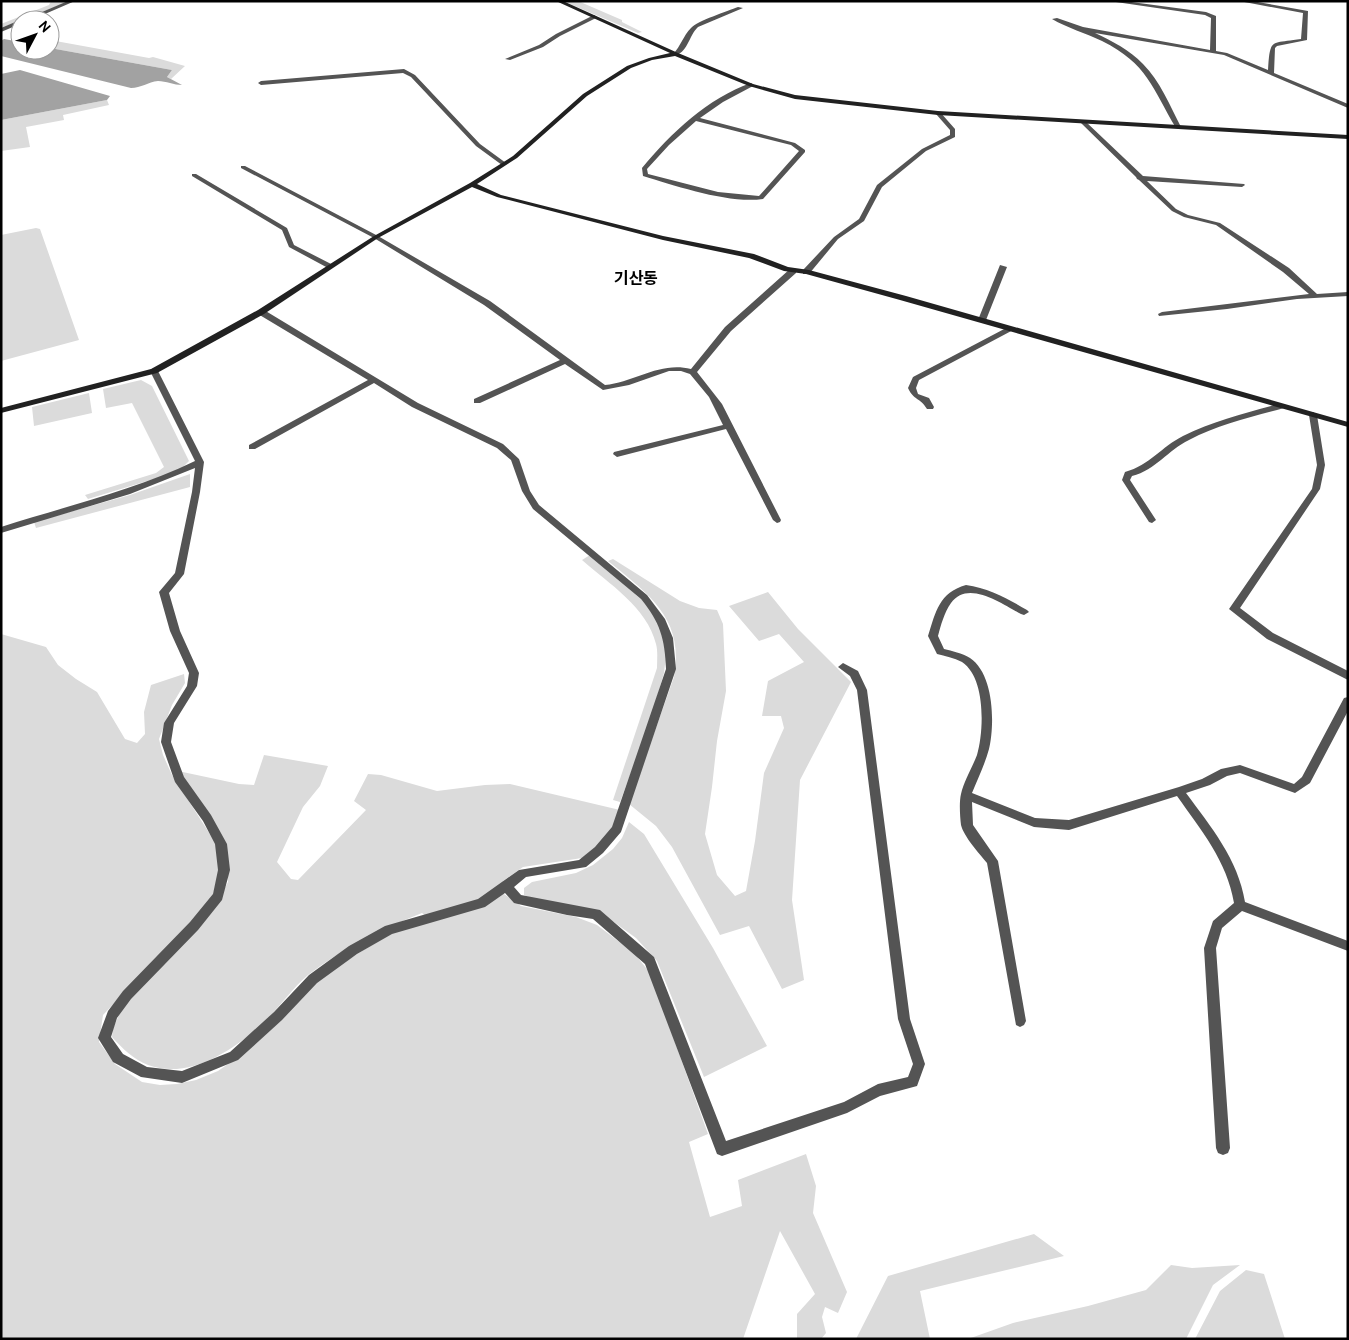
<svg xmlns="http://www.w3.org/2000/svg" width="1349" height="1340" font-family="Cabin,'Noto Sans KR',sans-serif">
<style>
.green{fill:#dbdbdb}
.water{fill:#a2a2a2}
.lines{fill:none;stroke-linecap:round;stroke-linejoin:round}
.street{fill:#545454;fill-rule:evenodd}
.secondary{fill:#212121;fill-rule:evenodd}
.labels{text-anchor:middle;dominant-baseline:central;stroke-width:4;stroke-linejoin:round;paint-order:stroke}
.far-quarter-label{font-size:16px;font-weight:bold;fill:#000;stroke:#fff}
</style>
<rect width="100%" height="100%" fill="#fff"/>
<path class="green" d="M 51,1 L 70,1 L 1,28 L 1,24 L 49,5 Z
M 563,1 L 578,1 L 622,20 L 622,22 L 642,32 L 638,33 Z
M 50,40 L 149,58 L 153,57 L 185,66 L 171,79 L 167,77 L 172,70 L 50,48 Z
M 107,100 L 109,105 L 63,115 L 64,120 L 26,127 L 30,147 L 1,151 L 1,120 Z
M 36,228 L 40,229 L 79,340 L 1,361 L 1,235 Z
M 141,380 L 152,386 L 189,461 L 181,469 L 167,475 L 88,499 L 85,495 L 156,473 L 164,467 L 132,403 L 106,408 L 103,389 Z
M 89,393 L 92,413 L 34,426 L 32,407 Z
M 190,474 L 190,487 L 36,528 L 34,522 L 130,495 Z
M 590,555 L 643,601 L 657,618 L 667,646 L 664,673 L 648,727 L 620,802 L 613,800 L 657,668 C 657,660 658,651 656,644 C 647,607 609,584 582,560 Z
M 613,559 L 680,601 L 699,608 L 717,610 L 723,624 L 726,691 L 717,741 L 712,787 L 705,834 L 717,875 L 735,896 L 746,891 L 755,841 L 764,773 L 784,728 L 781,716 L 762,716 L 768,681 L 804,662 L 779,634 L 759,641 L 729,606 L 768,592 L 798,629 L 851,682 L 800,780 L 792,900 L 804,980 L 782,989 L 749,926 L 720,935 L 672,847 L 656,826 L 629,804 L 674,677 C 685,618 648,594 608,561 Z
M 1,634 L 46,647 L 58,665 L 76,679 L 97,692 L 125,739 L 137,743 L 145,734 L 144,712 L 151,685 L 184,674 L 185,683 L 172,705 L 159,739 L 163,755 L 172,775 L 215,842 L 220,866 L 212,899 L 103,1015 L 99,1042 L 115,1064 L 142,1082 L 160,1085 L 177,1084 L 196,1080 L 218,1071 L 241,1055 L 318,979 L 392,932 L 427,917 L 422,913 C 381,929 342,949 308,975 C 291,989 278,1010 261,1025 C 232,1051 188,1080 148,1065 C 134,1060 122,1048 112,1037 L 113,1028 L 120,1013 L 133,991 L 218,901 L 228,882 L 227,856 L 178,771 L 239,784 L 254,785 L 264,755 L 328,766 L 320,786 L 303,807 L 277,862 L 291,879 L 298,880 L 366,810 L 354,801 L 368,774 L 381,775 L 437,791 L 485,785 L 510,784 L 620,810 L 610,832 L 597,846 L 582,858 L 523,867 L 503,881 L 504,894 L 521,906 L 576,917 L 597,925 L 634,953 L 650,973 L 708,1134 L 689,1142 L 710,1217 L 742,1206 L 738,1180 L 806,1154 L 816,1186 L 813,1213 L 847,1292 L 838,1313 L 825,1307 L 822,1317 L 826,1333 L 821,1339 L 797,1339 L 797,1314 L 815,1294 L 780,1231 L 743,1339 L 1,1339 Z
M 629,822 L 644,834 L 713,948 L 767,1046 L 704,1077 L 657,961 L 636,938 L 600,912 L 536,900 L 524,895 L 524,888 L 532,882 L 576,873 L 593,865 L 613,849 L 622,838 Z
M 1034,1234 L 1064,1256 L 920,1291 L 930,1339 L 856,1339 L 888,1276 Z
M 1171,1265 L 1192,1268 L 1240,1265 L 1213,1285 L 1186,1339 L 968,1339 L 1013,1323 L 1088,1306 L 1146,1290 Z
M 1246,1270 L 1264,1274 L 1285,1339 L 1195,1339 L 1220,1291 Z"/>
<path class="water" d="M 4,39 L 20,42 L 20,50 L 50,50 L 50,48 L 172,70 L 167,77 L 182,85 C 174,85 166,81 158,81 C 148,82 141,88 131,88 L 1,56 L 1,41 Z
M 20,70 L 110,96 L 107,100 L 1,120 L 1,74 Z"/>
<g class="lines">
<path class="street" d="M 68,1 L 75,1 L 31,20 L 23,20 Z
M 1109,1 L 1124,1 L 1206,12 L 1216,16 L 1216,51 L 1227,53 L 1268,70 C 1270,37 1271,44 1301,39 L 1303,13 L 1239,1 L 1252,1 L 1308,11 L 1307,40 L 1277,46 L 1275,48 L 1274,73 L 1348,104 L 1348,108 L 1224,55 L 1095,33 C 1112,41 1130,50 1143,64 C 1160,81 1170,106 1181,127 L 1176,128 C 1152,88 1148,64 1102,41 C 1086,33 1067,28 1052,19 L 1057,18 L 1083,27 L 1210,50 L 1211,18 L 1205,15 Z
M 738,7 L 743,8 L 698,27 C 689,35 687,55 674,55 L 673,54 C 681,46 683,36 691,28 C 697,21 728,11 738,7 Z
M 594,15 L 597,17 L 596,18 L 560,36 L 543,47 L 510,60 L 505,59 L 539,45 L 556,34 Z
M 20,20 L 20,24 L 1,32 L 1,28 Z
M 404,69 L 415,75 L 480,144 L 506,163 L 506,165 L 502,165 L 476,146 L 411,77 L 403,73 L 261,85 L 258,83 L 261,81 Z
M 751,83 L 754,85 L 753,86 L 723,102 L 700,118 L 795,143 L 805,150 L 805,152 L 763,199 C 729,204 676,186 643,176 L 642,168 C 671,133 708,98 751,83 ZM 696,121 L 791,145 L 799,151 L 759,196 L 718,192 L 648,174 L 647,169 L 669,145 Z
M 936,112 L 940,112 L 955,129 L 955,137 L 926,151 L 882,187 L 864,221 L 838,239 L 809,274 L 803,274 L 803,270 L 834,237 L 859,219 L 877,185 L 922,149 L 950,135 L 950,130 L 936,114 Z
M 1081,121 L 1085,121 L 1143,176 L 1244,184 L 1245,185 L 1242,187 L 1147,181 L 1176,209 L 1188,215 L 1220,223 L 1289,268 L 1317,294 L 1348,292 L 1348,296 L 1297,299 L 1227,309 L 1159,316 L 1158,314 L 1162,312 L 1309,294 L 1283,272 L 1216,225 L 1184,217 L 1172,211 L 1139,180 L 1137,179 L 1136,177 L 1081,123 Z
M 241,166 L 245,166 L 378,236 L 490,301 L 605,385 C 635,382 660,361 691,369 L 725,327 L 790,269 L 796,269 L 796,273 L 731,331 L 697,372 L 722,404 L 781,520 L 780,522 L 777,523 L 773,520 L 726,429 L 617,457 L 613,454 L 614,452 L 723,425 L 709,397 L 690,374 L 681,371 L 669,371 L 629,385 L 603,390 L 565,364 L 480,403 L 474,403 L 474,399 L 560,360 L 484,305 L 374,238 L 241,168 Z
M 192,174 L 196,174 L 287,228 L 294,245 L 335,266 L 328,268 L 289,247 L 282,230 L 192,176 Z
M 1000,265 L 1007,267 L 986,320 L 982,322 L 979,322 L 978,320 Z
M 258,310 L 264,310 L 418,403 L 503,444 L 519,459 L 530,491 L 539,505 L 647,595 L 665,619 L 673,638 L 676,669 L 621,832 L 603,853 L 586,867 L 526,877 L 514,887 L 521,895 L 600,910 L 654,957 L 726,1141 L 844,1102 L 878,1084 L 908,1077 L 913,1064 L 898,1019 L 857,690 L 850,676 L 838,667 L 843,663 L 858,671 L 867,690 L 910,1019 L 925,1064 L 917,1086 L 880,1096 L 847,1113 L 722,1156 L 717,1154 L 645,964 L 593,919 L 567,915 L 518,904 L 514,903 L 505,893 L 485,907 L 392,934 L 357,954 L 317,983 L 282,1020 L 238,1060 L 182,1083 L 141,1077 L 113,1062 L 98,1038 L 108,1011 L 123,991 L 190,922 L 213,894 L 218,870 L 215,844 L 203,821 L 175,782 L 161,742 L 164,723 L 187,686 L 189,673 L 170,631 L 159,592 L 175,573 L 192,492 L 195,468 L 130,494 L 1,533 L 1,527 C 66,506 133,491 195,461 L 150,371 L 151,369 L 154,369 L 158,371 L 204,462 L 200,492 L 184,574 L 169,593 L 180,631 L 199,673 L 197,686 L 174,723 L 171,742 L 184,777 L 211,815 L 227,844 L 230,870 L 222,900 L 198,930 L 131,999 L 117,1018 L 111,1037 L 123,1054 L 147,1067 L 182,1071 L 230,1052 L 274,1012 L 309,975 L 349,946 L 385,926 L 478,899 L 519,870 L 579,860 L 595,847 L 612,827 L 666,669 C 665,639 660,622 641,599 L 533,509 L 522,491 L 511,460 L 497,448 L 412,407 L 374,383 L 255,449 L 249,449 L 249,445 L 368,380 L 258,314 Z
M 1008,327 L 1014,327 L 1015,329 L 919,380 L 916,388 L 918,394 L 929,398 L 934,407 L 933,409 L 927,409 C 920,397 914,401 908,388 L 913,377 Z
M 1278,404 L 1281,404 L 1285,406 L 1284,408 C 1252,417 1219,424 1189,440 C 1168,450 1156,470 1132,476 L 1130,480 L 1156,520 L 1152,523 L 1149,522 L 1122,480 L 1125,472 C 1150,465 1161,447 1183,436 C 1213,421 1246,413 1278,404 Z
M 1313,412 L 1317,415 L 1325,465 L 1320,489 L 1240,608 L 1273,633 L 1348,671 L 1348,680 L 1267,639 L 1229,609 L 1312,489 L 1317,465 L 1309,415 Z
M 966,585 C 989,588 1008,599 1027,610 L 1029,612 L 1024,615 L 1021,614 C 1002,604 968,579 951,603 C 944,613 941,625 938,636 L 944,649 C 952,651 962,653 970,658 C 994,674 995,724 989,749 C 985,764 978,778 972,793 L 1035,818 L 1069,820 L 1179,787 L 1202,779 L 1221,769 L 1240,765 L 1294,784 L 1302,777 L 1344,698 L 1348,697 L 1348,711 L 1310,783 L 1295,793 L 1240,773 L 1227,776 L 1210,785 L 1186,793 C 1211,827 1238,859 1245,902 L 1348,941 L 1348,951 L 1242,911 L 1222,928 L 1216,948 L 1230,1148 L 1228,1153 L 1223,1155 L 1218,1153 L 1216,1148 L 1204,948 L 1213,921 L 1234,903 C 1227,861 1201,830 1177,796 L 1069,830 L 1034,827 L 972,802 L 973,825 L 998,861 L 1026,1021 L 1024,1025 L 1020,1027 L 1016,1025 L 987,863 C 979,853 964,837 961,825 C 960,817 959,802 961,794 C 964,781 972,768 977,755 C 984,731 986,678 962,662 C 954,658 945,656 937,654 L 928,636 C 936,611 939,593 966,585 Z"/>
<path class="secondary" d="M 556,1 L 563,1 L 678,53 L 753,84 L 795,95 L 938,111 L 1348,135 L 1348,139 L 938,115 L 795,99 L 749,86 L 675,56 L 652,60 L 631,68 L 587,96 L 517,158 L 477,184 L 501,195 L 663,236 L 754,254 L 788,267 L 809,270 L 906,296 L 1348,422 L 1348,427 L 900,300 L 806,274 L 784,271 L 749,258 L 663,240 L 497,197 L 472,187 L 378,238 L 264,314 L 157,373 L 1,413 L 1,408 L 151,369 L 258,310 L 374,236 L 470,183 L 513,156 L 583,94 L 627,66 L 649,58 L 670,53 Z"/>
</g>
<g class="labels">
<g class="far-quarter-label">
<text x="636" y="278">기산동</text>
</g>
</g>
<rect width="1349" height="1340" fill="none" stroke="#000000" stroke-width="5"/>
<g transform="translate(35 35) rotate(49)"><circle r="24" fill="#ffffff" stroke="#999999"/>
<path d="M0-4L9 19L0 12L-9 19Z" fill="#000000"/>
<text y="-8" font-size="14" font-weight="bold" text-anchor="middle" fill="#000000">N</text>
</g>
</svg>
